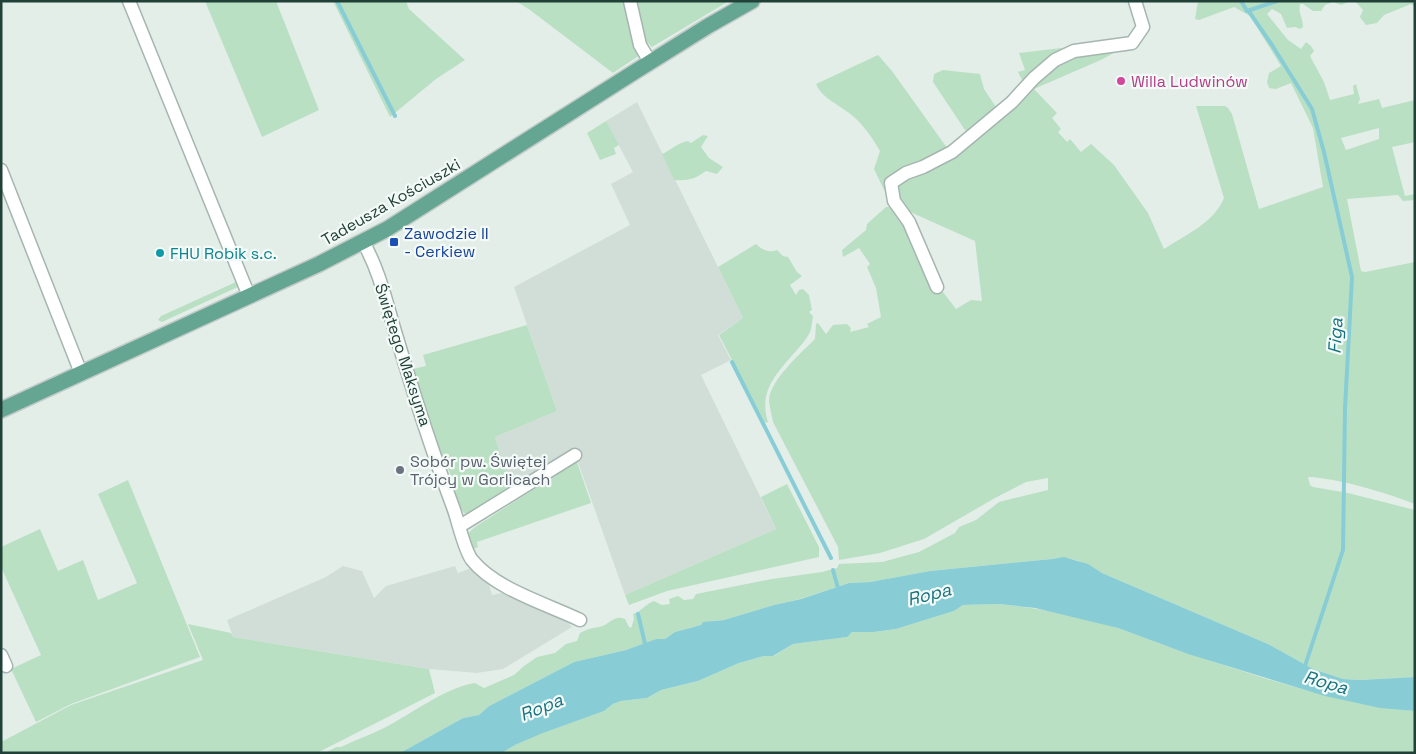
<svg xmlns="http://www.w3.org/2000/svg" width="1416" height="754" font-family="'Space Grotesk',sans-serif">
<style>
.built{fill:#d1ded7}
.green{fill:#bae0c3;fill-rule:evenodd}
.water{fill:#88cdd6}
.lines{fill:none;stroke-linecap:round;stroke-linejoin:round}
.stream{stroke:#88cdd6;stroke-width:4}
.minor-casing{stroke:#a5b6b0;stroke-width:15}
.primary-casing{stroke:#c1cac7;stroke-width:18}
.minor{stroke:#fff;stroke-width:12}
.primary{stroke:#65a693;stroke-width:15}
.hotel-dot{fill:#d1479c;stroke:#f4faf7;stroke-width:2}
.transit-dot{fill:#1a4fb4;stroke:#f4faf7;stroke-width:2}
.culture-dot{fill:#0f9aa8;stroke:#f4faf7;stroke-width:2}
.worship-dot{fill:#6b7280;stroke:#f4faf7;stroke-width:2}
.labels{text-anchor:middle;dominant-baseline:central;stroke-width:4.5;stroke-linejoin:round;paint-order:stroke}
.hotel-label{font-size:16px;fill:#b23c85;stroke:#f4faf7;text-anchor:start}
.street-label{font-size:16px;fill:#214037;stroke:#f4faf7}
.transit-label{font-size:16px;fill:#164399;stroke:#f4faf7;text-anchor:start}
.culture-label{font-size:16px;fill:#0d838f;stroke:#f4faf7;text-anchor:start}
.worship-label{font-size:16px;fill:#5b616d;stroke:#f4faf7;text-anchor:start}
.water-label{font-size:18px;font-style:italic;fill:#177381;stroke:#f4faf7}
</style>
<rect width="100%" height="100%" fill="#e3eee9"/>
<path class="built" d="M 637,102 L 743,318 L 718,335 L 731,360 L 701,375 L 776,529 L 625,595 L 574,451 L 569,450 L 511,489 L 495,437 L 557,411 L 514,287 L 630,225 L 611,184 L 633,172 L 606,121 Z
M 343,566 L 362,571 L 374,598 L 386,586 L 455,566 L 458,573 L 471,568 L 488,581 L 492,595 L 501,593 L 564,619 L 572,627 L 503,669 L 477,673 L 429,669 L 233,637 L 227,620 L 326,577 Z"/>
<path class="green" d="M 205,1 L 276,1 L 319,110 L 262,137 Z
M 333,1 L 406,1 L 409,9 L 465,60 L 436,79 L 390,117 Z
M 516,1 L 628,1 L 640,55 L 613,73 L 530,10 Z
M 637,1 L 729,1 L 652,47 L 646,41 Z
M 1198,1 L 1351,1 L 1341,5 L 1333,2 L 1325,5 L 1321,11 L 1313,11 L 1303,4 L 1300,4 C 1298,13 1303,18 1303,27 L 1300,29 L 1295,27 L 1287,28 L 1281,14 L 1272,9 L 1267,14 L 1288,40 L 1301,49 L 1306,42 L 1311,46 L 1314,51 L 1310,56 L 1324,82 L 1330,100 L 1354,94 L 1353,86 L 1356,84 L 1360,99 L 1358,104 L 1379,99 L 1382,108 L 1415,100 L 1415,142 L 1392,147 L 1405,196 L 1415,194 L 1415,200 L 1403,201 L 1398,195 L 1347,199 L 1361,271 L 1365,272 L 1415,262 L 1415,504 C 1387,493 1337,478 1308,477 L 1310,485 L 1313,487 L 1348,493 L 1415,510 L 1415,677 L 1360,680 L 1343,679 L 1313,669 L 1268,644 L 1102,573 C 1086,563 1071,555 1052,559 L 930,571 L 870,582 L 849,583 L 800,599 L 774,605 L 724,620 L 712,621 L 701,625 L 675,632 L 665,639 L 656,639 L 626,650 L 574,662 L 489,706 L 479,715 L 463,718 L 400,753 L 325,753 L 336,747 L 341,747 C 355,740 370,735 384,728 C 410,715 446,687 475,683 L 484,688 L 514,675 L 524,666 L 537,657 L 555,653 L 566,644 L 577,641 L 580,633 C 590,628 589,629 599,627 C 608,626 614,614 625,619 L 629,627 L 631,628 L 634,619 L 633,614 C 642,611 645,604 654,601 L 662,605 L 670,604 L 669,599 L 678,596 L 684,600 L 693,599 L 696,594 L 772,579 L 822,572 L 837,568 L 839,564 L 882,562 L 919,552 L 955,533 L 959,527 L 976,520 L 999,502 L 1048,490 L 1048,478 L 1026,482 L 995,498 L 924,539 L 880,553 L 839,560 L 838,547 L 773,422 C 772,415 769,406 769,399 C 772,378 801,353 815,339 L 816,324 L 818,323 L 826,334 L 833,325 L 847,324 L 851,328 L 850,332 L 869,327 L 867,324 L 881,317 L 876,288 L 867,267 L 870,264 L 859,248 L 843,257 L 842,250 L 866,230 L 867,224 L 886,207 L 893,206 L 897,209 L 933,291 L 937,294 L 943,292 L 956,309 L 971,300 L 982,301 L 975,241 L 908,211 L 900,203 L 897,184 L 944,161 L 1039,77 L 1073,55 L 1124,47 L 1103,59 L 1034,89 L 1057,113 L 1052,118 L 1061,129 L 1058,132 L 1067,142 L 1070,139 L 1081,152 L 1091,144 L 1114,165 L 1148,213 L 1164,249 C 1185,235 1214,223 1224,198 L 1196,106 L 1225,106 L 1228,108 L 1232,114 L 1259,209 L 1323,187 L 1313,128 L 1291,83 L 1276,89 L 1269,88 L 1267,82 L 1269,73 L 1281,66 L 1250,16 L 1234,7 L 1199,20 L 1195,19 ZM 1379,128 L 1379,139 L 1346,150 L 1341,138 Z
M 1355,1 L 1415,1 L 1415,7 L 1411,4 L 1384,15 L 1377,23 L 1366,25 L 1360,17 L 1363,10 Z
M 1070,47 L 1023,82 L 1018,72 L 1025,70 L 1019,53 Z
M 878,55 L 892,71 L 950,152 L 884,190 L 874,169 L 880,151 C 873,139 865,127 854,117 C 842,106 822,99 816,84 Z
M 943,70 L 980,74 L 984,89 L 996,107 L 967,133 L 933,82 L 934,74 Z
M 606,121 L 619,145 L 614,148 L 616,154 L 600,160 L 587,133 Z
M 703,135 L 708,136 L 701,147 L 709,158 L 723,167 L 717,174 L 706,171 C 695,179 688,181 674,180 L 662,154 C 671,150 677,143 688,141 L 691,143 Z
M 756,244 C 762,250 769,253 777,250 L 783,256 L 788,257 L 797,272 L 802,276 L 790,285 L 796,295 L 799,290 L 803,289 L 809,295 L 812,310 L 809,312 L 813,316 C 812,321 812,327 810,332 C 807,339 801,345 796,351 C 777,373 758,391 768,422 L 765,423 L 719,335 L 743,318 L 718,267 Z
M 238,281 L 242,285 L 162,322 L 158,320 L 161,316 Z
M 527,325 L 557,411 L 495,437 L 511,488 L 470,515 L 464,513 L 459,506 L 451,488 L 450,473 L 442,456 L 412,369 L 426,366 L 423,355 Z
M 577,462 L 591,503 L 477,542 L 478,547 L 473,549 L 467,536 C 469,529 487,520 495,514 Z
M 128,480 L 200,657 L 71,704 L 36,722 L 11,669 L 41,655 L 1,567 L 1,547 L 40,529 L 58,571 L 83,560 L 98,600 L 137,583 L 98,494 Z
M 787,484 L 819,547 L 819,557 L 667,591 L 629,605 L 625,595 L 776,529 L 761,497 Z
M 999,604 C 1039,608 1079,616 1118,628 C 1142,636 1166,647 1190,654 C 1263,678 1338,704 1415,711 L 1415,753 L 502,753 L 515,745 L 542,733 L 604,711 L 613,704 L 621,701 L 647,698 L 661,690 L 698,681 L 739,663 L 764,656 L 774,656 L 793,644 L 846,637 L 852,632 L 874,632 L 896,629 L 954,611 L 963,605 Z
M 188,624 L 231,633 L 233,637 L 429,669 L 435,693 L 317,753 L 1,753 L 1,737 L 3,741 L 71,705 L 203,660 Z"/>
<path class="water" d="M 1064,557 L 1088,564 L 1102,573 L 1268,644 L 1313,669 L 1343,679 L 1360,680 L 1415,677 L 1415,711 L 1380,708 L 1325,696 L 1188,654 L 1118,628 L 1035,608 L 999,604 L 963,605 L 954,611 L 896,629 L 874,632 L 852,632 L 847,637 L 793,644 L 773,656 L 764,656 L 739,663 L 698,681 L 661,690 L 647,698 L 621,701 L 613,704 L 604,711 L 543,733 L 515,745 L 502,753 L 400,753 L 463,718 L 479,715 L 489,706 L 574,662 L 626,650 L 656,639 L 665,639 L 675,632 L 701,625 L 703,622 L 724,620 L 774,605 L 801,599 L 849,583 L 870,582 L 930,571 L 1052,559 Z"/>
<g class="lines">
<path class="stream" d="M 337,1 L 395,116
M 1241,1 L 1247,11 L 1277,1
M 1250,13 L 1272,45 L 1312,109 L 1324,152 L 1352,277 L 1345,408 L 1343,550 L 1304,669
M 732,362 L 831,558
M 833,570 L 839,592
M 638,614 L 646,648"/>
<defs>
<path id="minor" d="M 129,1 L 249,296
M 630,1 L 640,45 L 650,62
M 1,170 L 81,373
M 363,242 C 380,271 387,306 397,338 C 414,395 432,451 453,507 C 458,520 464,550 472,560 C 495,589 547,604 580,620
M 937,287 L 909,222 L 894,201 L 891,183 L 906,173 L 923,167 L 952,152 L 1012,102 L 1034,78 L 1055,60 L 1074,51 L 1132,43 L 1143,27 L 1135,1
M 460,526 L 575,455
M 1,655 L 6,666"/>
<path id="primary" d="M 1,410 L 319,264 L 387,229 L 636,71 L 708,26 L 752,1"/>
</defs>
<use href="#minor" class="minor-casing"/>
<use href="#primary" class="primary-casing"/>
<use href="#minor" class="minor"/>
<use href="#primary" class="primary"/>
</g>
<circle class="hotel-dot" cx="1121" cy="81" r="5"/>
<rect class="transit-dot" x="389" y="237" width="10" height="10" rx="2.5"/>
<circle class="culture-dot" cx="160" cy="253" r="5"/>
<circle class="worship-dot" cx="400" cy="470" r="5"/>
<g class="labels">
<g class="hotel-label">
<text x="1131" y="81">Willa Ludwinów</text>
</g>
<g class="street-label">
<text transform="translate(391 202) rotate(-30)">Tadeusza Kościuszki</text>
<text transform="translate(403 355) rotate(72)">Świętego Maksyma</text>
</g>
<g class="transit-label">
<text x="404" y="233">Zawodzie II<tspan x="404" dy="18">- Cerkiew</tspan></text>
</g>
<g class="culture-label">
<text x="170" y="253">FHU Robik s.c.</text>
</g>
<g class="worship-label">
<text x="410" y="461">Sobór pw. Świętej<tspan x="410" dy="18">Trójcy w Gorlicach</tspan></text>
</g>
<g class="water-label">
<text transform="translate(1335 336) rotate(-87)">Figa</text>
<text transform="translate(929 594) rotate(-14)">Ropa</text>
<text transform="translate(1326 682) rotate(16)">Ropa</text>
<text transform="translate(541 707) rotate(-22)">Ropa</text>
</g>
</g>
<rect width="1416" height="754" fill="none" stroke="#214037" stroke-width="5"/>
</svg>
